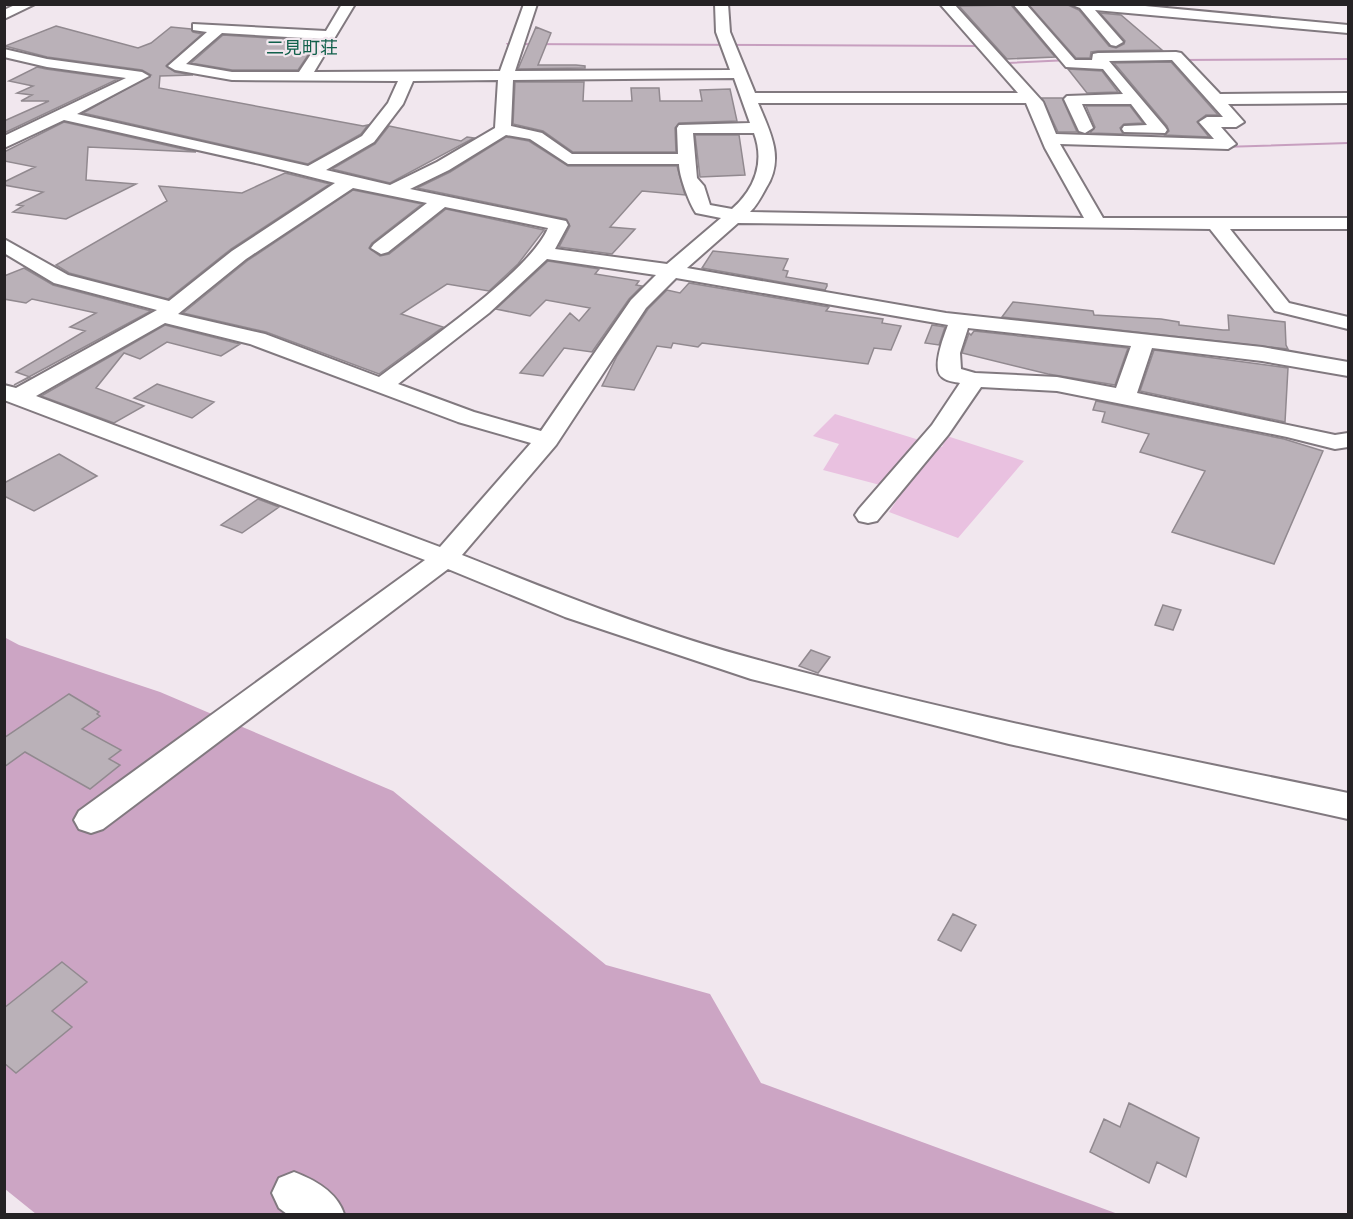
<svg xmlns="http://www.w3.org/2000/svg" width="1353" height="1219" font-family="Georgia,'Noto Sans JP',serif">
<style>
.green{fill:#e9c1e0}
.forest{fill:#cca5c4}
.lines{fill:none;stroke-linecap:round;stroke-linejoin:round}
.stream{fill:#c79fbf;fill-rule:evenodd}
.building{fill:#bab1b8;stroke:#91898f;stroke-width:1.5}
.minor-casing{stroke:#81797f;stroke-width:4}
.minor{fill:#fff;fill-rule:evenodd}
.labels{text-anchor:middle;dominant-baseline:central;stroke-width:4.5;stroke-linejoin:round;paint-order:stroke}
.far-quarter-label{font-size:18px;fill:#11604b;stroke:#f1e7ee}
</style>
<rect width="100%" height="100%" fill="#f1e7ee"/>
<path class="green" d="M 835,414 L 942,447 L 947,436 L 1024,461 L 958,538 L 889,512 L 903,491 L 823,470 L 839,444 L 813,436 Z"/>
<path class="forest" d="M 4,637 L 19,645 L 160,692 L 393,791 L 606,965 L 710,994 L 761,1083 L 1118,1214 L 36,1214 L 5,1189 Z"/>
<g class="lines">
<path class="stream" d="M 506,43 L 980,45 L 986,50 L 983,51 L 979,47 L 507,45 Z
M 1348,58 L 1348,60 L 1177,61 L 1175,60 L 1177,59 Z
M 1069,59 L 1070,61 L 1008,64 L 1006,63 L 1008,62 Z
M 1348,142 L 1348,144 L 1222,148 L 1220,147 L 1222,146 Z"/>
</g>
<path class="building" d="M 1011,5 L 1055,57 L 1007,59 L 959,6 Z
M 1029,5 L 1068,5 L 1079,10 L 1109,46 L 1116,48 L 1124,44 L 1125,41 L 1100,13 L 1121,15 L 1162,50 L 1098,51 L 1091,52 L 1090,58 L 1076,58 Z
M 56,26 L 138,48 L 151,43 L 171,27 L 191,29 L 193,32 L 202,34 L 166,66 L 175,72 L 193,75 L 160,76 L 159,88 L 363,126 L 368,125 L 361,134 L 308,164 L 83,113 L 151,75 L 142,70 L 47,57 L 5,46 Z
M 536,27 L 551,33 L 538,65 L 576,65 L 585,66 L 585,68 L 518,69 Z
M 223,35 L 283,39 L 281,42 L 317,42 L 298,70 L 232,70 L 191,63 Z
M 1171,62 L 1218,115 L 1206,115 L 1197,122 L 1209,137 L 1165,135 L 1169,131 L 1167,126 L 1114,63 Z
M 37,67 L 46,69 L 118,79 L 4,133 L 4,121 L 49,101 L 21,101 L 32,95 L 17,93 L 33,86 L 9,81 Z
M 1068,69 L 1102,71 L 1118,92 L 1087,93 Z
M 515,82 L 584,82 L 583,101 L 632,101 L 631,88 L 659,88 L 660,101 L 702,101 L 700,90 L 730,89 L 737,121 L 679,123 L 675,128 L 676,152 L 573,152 L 543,131 L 513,124 Z
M 1042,98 L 1062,98 L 1077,132 L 1058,132 Z
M 1086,106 L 1130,106 L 1143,123 L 1124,124 L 1120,128 L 1123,134 L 1090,133 L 1095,127 Z
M 64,122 L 196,152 L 88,147 L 86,180 L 136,184 L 66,219 L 13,212 L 23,206 L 17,205 L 43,192 L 4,185 L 4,182 L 35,167 L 4,161 L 4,152 Z
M 389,126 L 461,141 L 467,137 L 474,138 L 390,183 L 332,169 L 375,144 Z
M 695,135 L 739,135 L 745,175 L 700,177 Z
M 506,137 L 529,141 L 568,166 L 677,166 L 685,195 L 642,191 L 610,227 L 635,229 L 612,254 L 559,247 L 570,226 L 566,219 L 417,188 L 450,172 Z
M 285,173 L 330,184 L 231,249 L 168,299 L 69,273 L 56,265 L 167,201 L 159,186 L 242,193 Z
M 353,190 L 422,204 L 372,243 L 369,248 L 380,256 L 389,254 L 446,209 L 544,230 L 518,264 L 489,291 L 447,284 L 401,314 L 443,327 L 379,374 L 266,332 L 183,313 L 247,261 Z
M 713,251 L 788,259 L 783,270 L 788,271 L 786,277 L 827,284 L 827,286 L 825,290 L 702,268 Z
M 548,261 L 599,269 L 595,274 L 639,281 L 636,285 L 642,286 L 629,299 L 592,352 L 564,348 L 543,376 L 520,373 L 570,313 L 579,321 L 590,308 L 546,300 L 530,316 L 496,309 Z
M 24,268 L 53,285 L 151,311 L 14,385 L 30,377 L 16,372 L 85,331 L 70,327 L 96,313 L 32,299 L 26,303 L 4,299 L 4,276 Z
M 689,283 L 829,307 L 826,311 L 883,319 L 882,323 L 901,326 L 891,350 L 874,348 L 868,364 L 702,343 L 698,347 L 673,343 L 671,348 L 657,346 L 634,390 L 602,386 L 617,356 L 648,309 L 667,290 L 680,293 Z
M 1013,302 L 1093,311 L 1094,315 L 1161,319 L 1179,322 L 1179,325 L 1223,330 L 1229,330 L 1228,315 L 1285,322 L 1286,345 L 1288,349 L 1002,317 Z
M 165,325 L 240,344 L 221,356 L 167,342 L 140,359 L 124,353 L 96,388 L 144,406 L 114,423 L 41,396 Z
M 932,325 L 945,327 L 939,345 L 925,343 Z
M 974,331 L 1128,348 L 1115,385 L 1048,374 L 962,353 L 969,333 L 971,335 Z
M 1154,350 L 1288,368 L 1285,422 L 1140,391 Z
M 157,384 L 214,402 L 192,418 L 134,398 Z
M 1096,401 L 1284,439 L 1323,451 L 1274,564 L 1172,532 L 1205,471 L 1140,452 L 1149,434 L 1102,422 L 1105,412 L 1093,410 Z
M 59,454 L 97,476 L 34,511 L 4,496 L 4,483 Z
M 258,499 L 279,507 L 242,533 L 221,525 Z
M 1163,605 L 1181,610 L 1173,630 L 1155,625 Z
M 811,650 L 830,657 L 818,673 L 799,666 Z
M 69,694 L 99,712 L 97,714 L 100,716 L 82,729 L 121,750 L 109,759 L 120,765 L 90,789 L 25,752 L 4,767 L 4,738 Z
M 953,914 L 976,925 L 961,951 L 938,940 Z
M 62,962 L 87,982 L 52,1011 L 72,1027 L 16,1073 L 4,1063 L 4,1008 Z
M 1129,1103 L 1199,1138 L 1186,1177 L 1157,1162 L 1149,1183 L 1090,1152 L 1104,1119 L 1120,1127 Z"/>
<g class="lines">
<defs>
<path id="minor" d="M 17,4 L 35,4 L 4,19 L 4,10 Z
M 342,4 L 355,4 L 314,72 L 500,71 L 524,4 L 537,4 L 515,71 L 730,70 L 716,32 L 715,4 L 728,4 L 730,32 L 755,93 L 1018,93 L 940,4 L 954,4 L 1043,102 L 1056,134 L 1214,139 L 1199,122 L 1207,117 L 1223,117 L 1172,60 L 1109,61 L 1165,127 L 1167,130 L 1165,133 L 1124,132 L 1122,129 L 1124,126 L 1147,125 L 1131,104 L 1082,104 L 1093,128 L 1085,133 L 1079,131 L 1064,99 L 1067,96 L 1123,94 L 1103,69 L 1066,67 L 1013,4 L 1026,4 L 1075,60 L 1092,60 L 1093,54 L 1098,53 L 1176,52 L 1181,53 L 1220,94 L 1348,93 L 1348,103 L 1228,104 L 1244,122 L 1236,127 L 1221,127 L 1236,144 L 1228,149 L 1060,144 L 1103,218 L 1348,218 L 1348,229 L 1230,229 L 1289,303 L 1348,317 L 1348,329 L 1275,311 L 1210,229 L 738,223 L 687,268 L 946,313 L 1262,347 L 1348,362 L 1348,376 L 1262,361 L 1152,348 L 1137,393 L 1335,435 L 1348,433 L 1348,447 L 1335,449 L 1287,437 L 1057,391 L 981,387 L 948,435 L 877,521 L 868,523 L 859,521 L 855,515 L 859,509 L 932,425 L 960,383 C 955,382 946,381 942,377 C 931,369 944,336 948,325 L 676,278 L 646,308 L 556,445 L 462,555 C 559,594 657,633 758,660 C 952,714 1151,752 1348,793 L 1348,819 L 1009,744 L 751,679 L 565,617 L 448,569 L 103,829 L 91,833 L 79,829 L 74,820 L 79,811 L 425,560 L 4,400 L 4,385 L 16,388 L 157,310 L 54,283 L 4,253 L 4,239 L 68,275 L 169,301 L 232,251 L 335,183 L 260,164 L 64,120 L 4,148 L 4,136 L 126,78 L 47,67 L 4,57 L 4,49 L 47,59 L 142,72 L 149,76 L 77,114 L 308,166 L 362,136 L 388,103 L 398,81 L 232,80 L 175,70 L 168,66 L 207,32 L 193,30 L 193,24 L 326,31 ZM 222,33 L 321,39 L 299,72 L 232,72 L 186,64 ZM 734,78 L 750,123 L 679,125 L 677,128 L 678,154 L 572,154 L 542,133 L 511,126 L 513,80 ZM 498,80 L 495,128 L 437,162 L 390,185 L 326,170 L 374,142 L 403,104 L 413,81 ZM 758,103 L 1026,103 L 1045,148 L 1084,218 L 750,212 C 757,205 761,197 766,188 C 785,158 770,132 758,103 ZM 693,133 L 754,133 C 765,162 755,189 732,209 L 710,205 L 704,186 L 697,178 ZM 506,135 L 530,139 L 568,164 L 679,164 C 679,175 689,203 696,213 L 721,218 L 667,264 L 555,249 L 568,225 L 566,221 L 410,189 L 449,170 ZM 353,188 L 427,203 L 374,244 L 371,248 L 381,254 L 388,252 L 445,207 L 548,228 C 531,271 419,347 379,377 L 265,334 L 178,314 L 246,259 ZM 547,259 L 656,275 L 631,300 L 541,431 L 474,412 L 398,384 L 489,313 ZM 165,323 L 250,344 L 458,422 L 531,443 L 440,547 L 36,396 ZM 968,328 L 1131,346 L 1116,388 L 1057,377 L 975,373 L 961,369 L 960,353 Z
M 1070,4 L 1124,4 L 1348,25 L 1348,33 L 1095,10 L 1123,42 L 1116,46 L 1111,45 L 1080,8 Z
M 294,1172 C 315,1180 337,1192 344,1214 L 287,1214 L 279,1208 L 272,1193 L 279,1178 Z"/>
</defs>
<use href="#minor" class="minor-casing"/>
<use href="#minor" class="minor"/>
</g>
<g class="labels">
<g class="far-quarter-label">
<text x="302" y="46">二見町荘</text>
</g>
</g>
<rect width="1353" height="1219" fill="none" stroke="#252224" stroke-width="12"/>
</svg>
